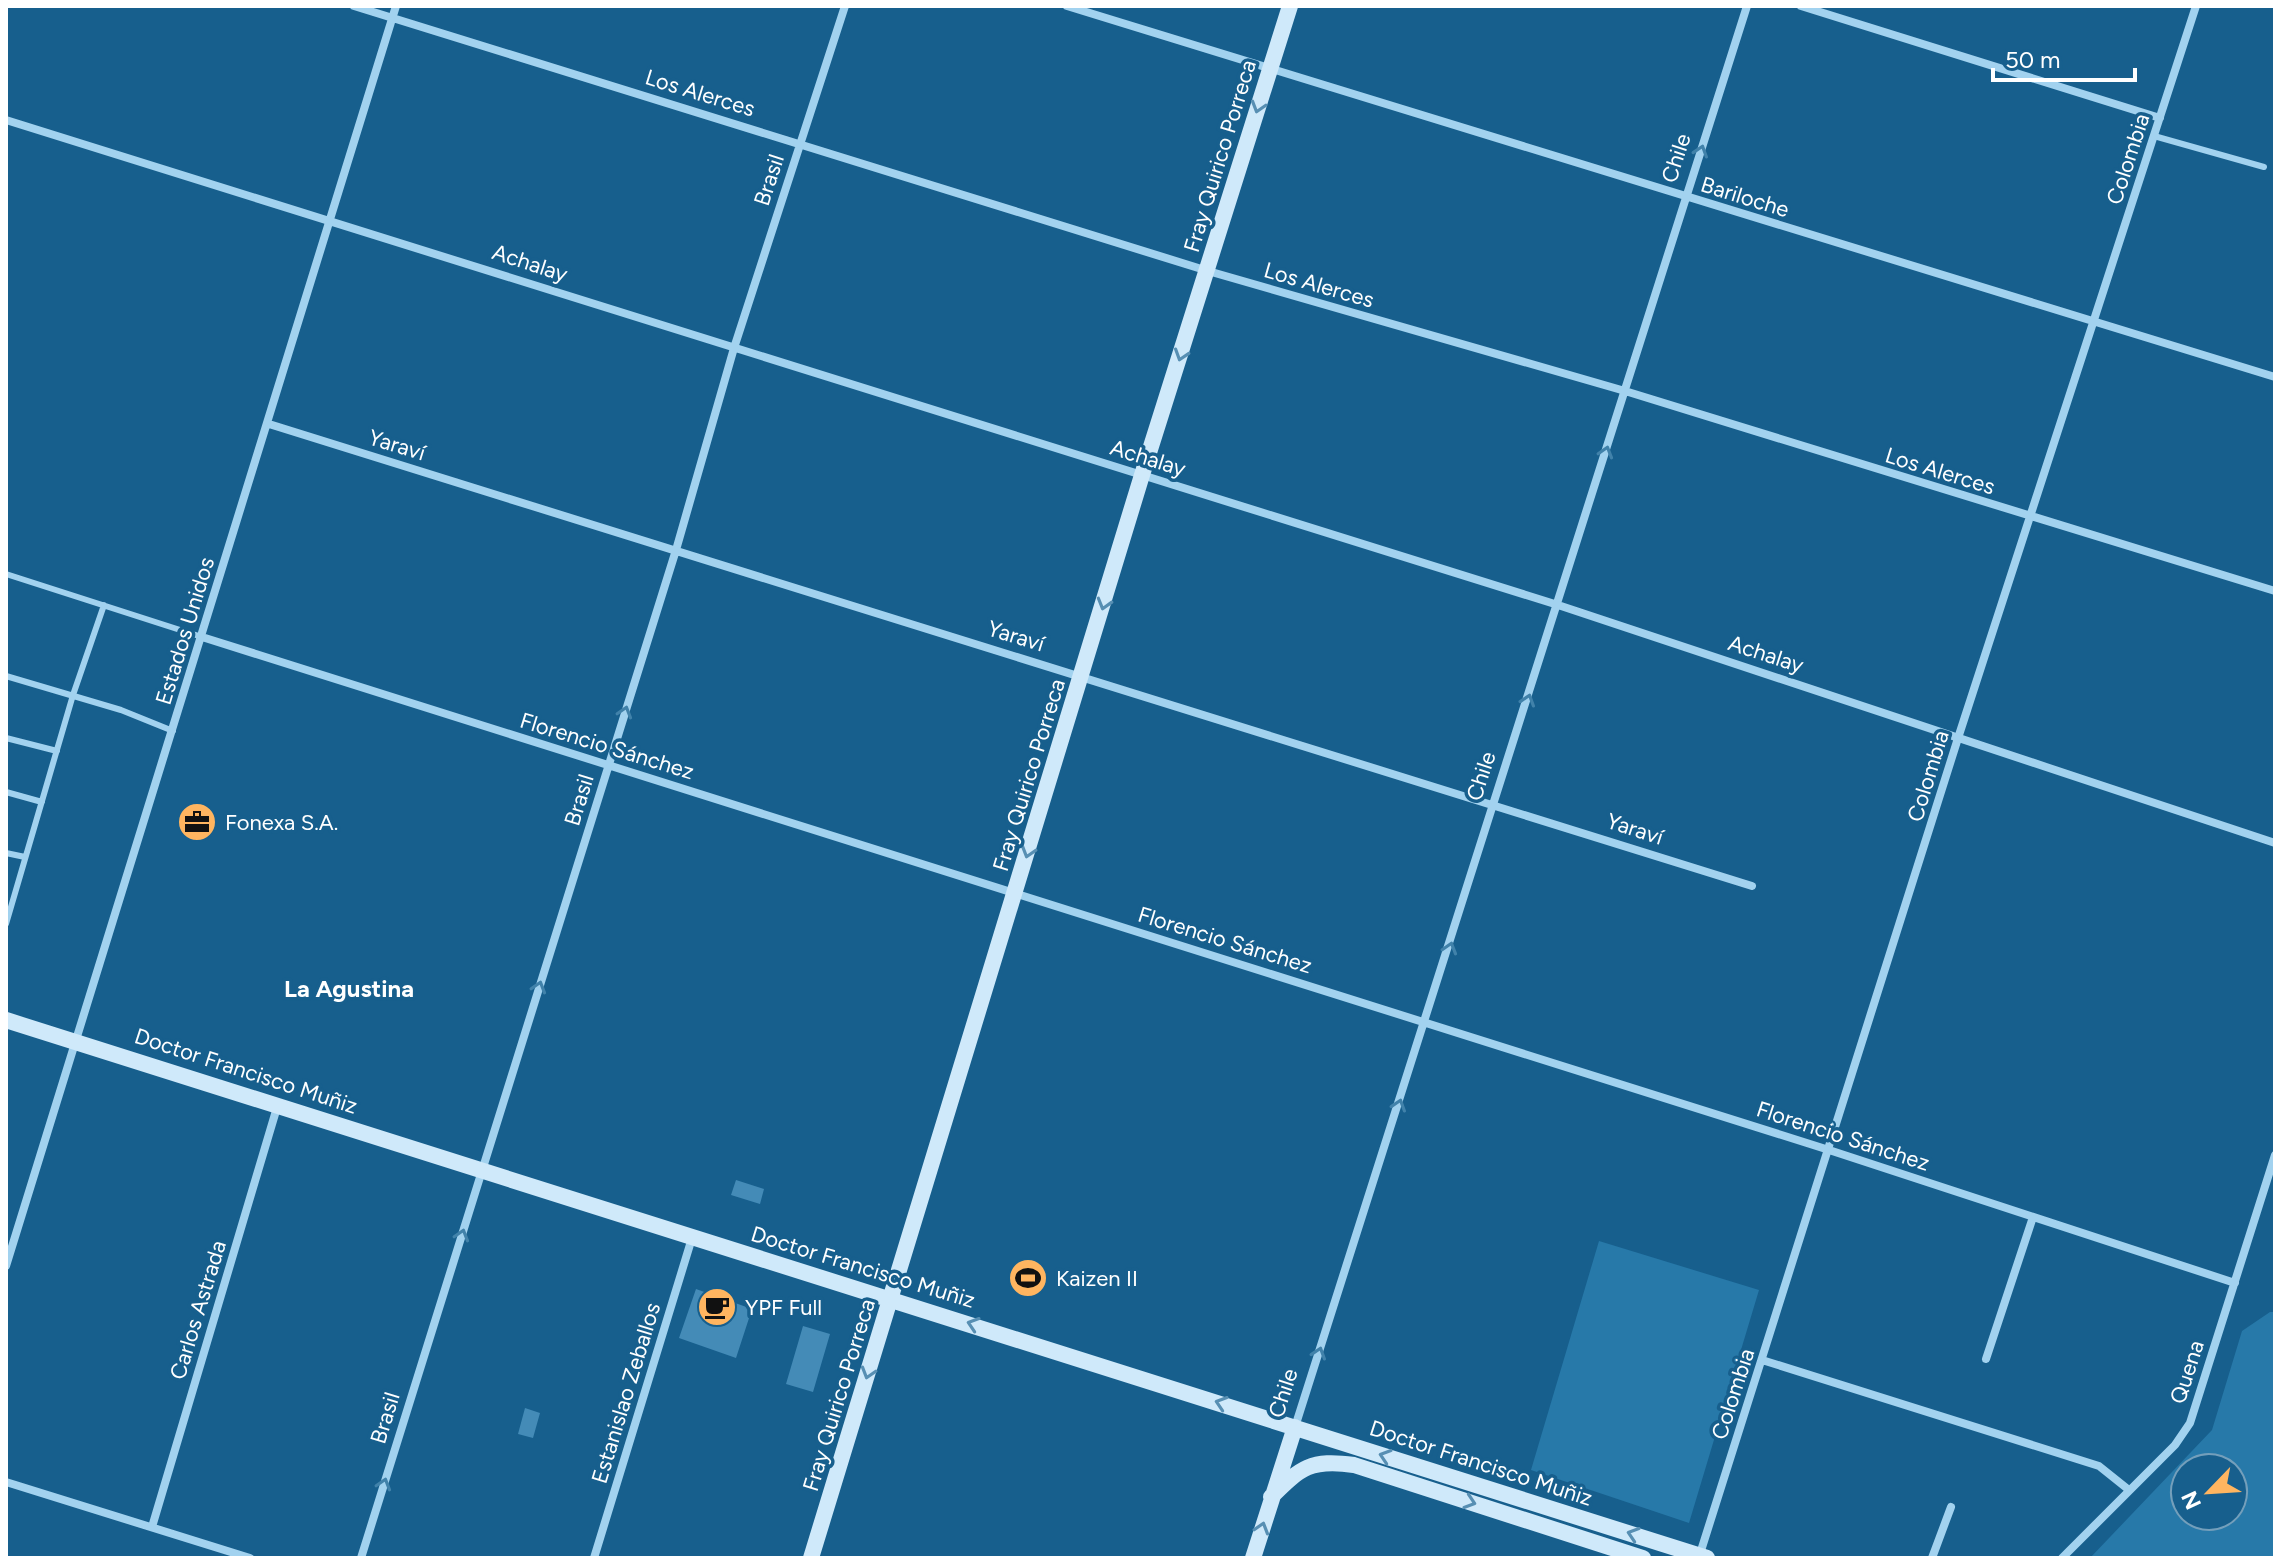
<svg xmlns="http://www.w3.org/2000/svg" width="2281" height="1564" font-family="Figtree,sans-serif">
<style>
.green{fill:#2779a9;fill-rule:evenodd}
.building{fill:#448bb7}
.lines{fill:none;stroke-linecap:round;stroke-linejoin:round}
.lane{stroke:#a2d2ef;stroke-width:6}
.street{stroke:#a2d2ef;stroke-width:8}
.secondary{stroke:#cfe9fa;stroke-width:16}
.oneway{stroke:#578fb3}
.oneway2{stroke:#4182aa}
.labels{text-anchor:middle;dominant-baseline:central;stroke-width:7;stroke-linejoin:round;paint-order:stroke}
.street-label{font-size:22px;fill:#fff;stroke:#175f8d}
.poi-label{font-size:22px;fill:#fff;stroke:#175f8d;text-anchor:start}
.neighbourhood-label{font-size:24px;font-weight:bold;fill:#fff;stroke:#175f8d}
</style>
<rect width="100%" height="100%" fill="#175f8d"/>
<path class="green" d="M 1599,1241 L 1759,1290 L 1689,1523 L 1531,1470 Z
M 2270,1312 L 2275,1312 L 2275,1558 L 2090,1558 L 2212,1430 L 2242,1331 ZM 2185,1468 L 2233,1468 L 2233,1516 L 2185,1516 Z"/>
<path class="building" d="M 736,1180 L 764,1189 L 760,1204 L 731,1195 Z
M 696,1289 L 752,1309 L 736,1358 L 679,1338 Z
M 803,1326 L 830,1334 L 813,1392 L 786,1384 Z
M 525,1408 L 540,1413 L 533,1438 L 518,1434 Z"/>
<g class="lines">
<path class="lane" d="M 2154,136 L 2264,167
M 6,574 L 202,637
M 6,676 L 121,710 L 173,731
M 6,738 L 57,751
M 6,792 L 42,802
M 6,853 L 25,857
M 6,924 L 73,695 L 104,605"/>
<path class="street" d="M 354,6 L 1208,271 L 1625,391 L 2275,591
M 1067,6 L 2275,377
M 1801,6 L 2160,118
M 6,120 L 1558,605 L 2275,843
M 269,424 L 1752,886
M 202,637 L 1829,1150 L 2235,1283
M 6,1266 L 396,6
M 1986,1359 L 2033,1217
M 1762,1360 L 2099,1466 L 2129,1490
M 1295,1427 L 1747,6
M 6,1482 L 250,1558
M 152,1527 L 278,1104
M 1699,1557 L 1959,735 L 2196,6
M 361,1558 L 676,550 L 734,348 L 845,6
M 594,1558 L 692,1238
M 1932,1558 L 1951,1507
M 2062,1558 L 2175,1445 L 2190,1423 L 2275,1155"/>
<path class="secondary" d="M 6,1020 L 1707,1558
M 1271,1497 C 1301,1467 1311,1459 1354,1465 L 1643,1558
M 811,1558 L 1142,475 L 1290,6
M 1253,1558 L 1295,1427"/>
</g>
<defs><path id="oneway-chevron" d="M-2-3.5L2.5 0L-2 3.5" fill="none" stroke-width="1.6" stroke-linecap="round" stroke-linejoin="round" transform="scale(2)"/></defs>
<g class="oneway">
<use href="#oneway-chevron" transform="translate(1258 107) rotate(107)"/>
<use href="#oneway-chevron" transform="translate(1181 355) rotate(108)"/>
<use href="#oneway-chevron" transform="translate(1104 604) rotate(106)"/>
<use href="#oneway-chevron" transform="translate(1028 852) rotate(107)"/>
<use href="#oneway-chevron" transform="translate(973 1324) rotate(-162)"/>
<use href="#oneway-chevron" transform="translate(868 1373) rotate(107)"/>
<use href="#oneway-chevron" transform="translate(1221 1403) rotate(-162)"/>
<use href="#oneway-chevron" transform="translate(1385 1456) rotate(-162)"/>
<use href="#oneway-chevron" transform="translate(1470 1502) rotate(18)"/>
<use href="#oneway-chevron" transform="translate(1262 1528) rotate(-73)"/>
<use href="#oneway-chevron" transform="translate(1633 1534) rotate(-162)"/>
</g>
<g class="oneway2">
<use href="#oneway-chevron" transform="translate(1701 151) rotate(-72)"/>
<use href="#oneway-chevron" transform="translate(1606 452) rotate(-73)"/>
<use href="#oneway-chevron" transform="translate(1528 700) rotate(-72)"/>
<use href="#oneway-chevron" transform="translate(625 712) rotate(-73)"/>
<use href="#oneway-chevron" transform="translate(1450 948) rotate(-73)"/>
<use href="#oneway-chevron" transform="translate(539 987) rotate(-73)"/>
<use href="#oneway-chevron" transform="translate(1399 1105) rotate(-72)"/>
<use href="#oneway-chevron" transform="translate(462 1235) rotate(-73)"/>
<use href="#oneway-chevron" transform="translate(1319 1353) rotate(-72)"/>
<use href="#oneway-chevron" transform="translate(384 1484) rotate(-73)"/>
</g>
<defs>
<symbol id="office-disc" viewBox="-11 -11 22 22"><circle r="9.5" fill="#ffb560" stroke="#175f8d"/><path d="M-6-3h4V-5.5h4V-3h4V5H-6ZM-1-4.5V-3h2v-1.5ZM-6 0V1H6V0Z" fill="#111"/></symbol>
<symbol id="stadium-disc" viewBox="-11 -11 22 22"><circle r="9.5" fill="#ffb560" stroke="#175f8d"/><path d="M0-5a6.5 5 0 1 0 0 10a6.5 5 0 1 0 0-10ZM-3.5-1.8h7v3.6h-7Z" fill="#111"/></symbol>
<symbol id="cafe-disc" viewBox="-11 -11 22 22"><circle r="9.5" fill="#ffb560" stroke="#175f8d"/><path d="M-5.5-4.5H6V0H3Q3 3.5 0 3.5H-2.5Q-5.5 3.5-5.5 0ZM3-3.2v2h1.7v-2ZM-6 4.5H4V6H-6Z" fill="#111"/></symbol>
</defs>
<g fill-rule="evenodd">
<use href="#office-disc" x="175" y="800" width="44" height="44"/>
<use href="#stadium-disc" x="1006" y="1256" width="44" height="44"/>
<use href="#cafe-disc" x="695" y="1285" width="44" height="44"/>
</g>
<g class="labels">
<g class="street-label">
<text transform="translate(700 93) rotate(17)">Los Alerces</text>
<text transform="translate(1220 156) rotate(-73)">Fray Quirico Porreca</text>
<text transform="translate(1676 158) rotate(-72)">Chile</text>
<text transform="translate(2128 159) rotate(-72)">Colombia</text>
<text transform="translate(769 180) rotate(-72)">Brasil</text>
<text transform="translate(1745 197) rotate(17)">Bariloche</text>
<text transform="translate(530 263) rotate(18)">Achalay</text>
<text transform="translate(1319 285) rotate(16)">Los Alerces</text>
<text transform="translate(397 445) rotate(17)">Yaraví</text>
<text transform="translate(1148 458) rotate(17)">Achalay</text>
<text transform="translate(1940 471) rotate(17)">Los Alerces</text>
<text transform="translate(185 631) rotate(-73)">Estados Unidos</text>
<text transform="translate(1016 636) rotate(17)">Yaraví</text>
<text transform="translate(1766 654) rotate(18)">Achalay</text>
<text transform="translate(607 746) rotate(17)">Florencio Sánchez</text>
<text transform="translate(1029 775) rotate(-73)">Fray Quirico Porreca</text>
<text transform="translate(1481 776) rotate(-72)">Chile</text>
<text transform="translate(1928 776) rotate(-73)">Colombia</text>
<text transform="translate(579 800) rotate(-73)">Brasil</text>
<text transform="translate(1635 829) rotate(18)">Yaraví</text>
<text transform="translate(1225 940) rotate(17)">Florencio Sánchez</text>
<text transform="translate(246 1071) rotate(18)">Doctor Francisco Muñiz</text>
<text transform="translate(1843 1136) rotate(18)">Florencio Sánchez</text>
<text transform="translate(863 1267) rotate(17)">Doctor Francisco Muñiz</text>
<text transform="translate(198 1310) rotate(-73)">Carlos Astrada</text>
<text transform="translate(2187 1372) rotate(-72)">Quena</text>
<text transform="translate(626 1393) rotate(-73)">Estanislao Zeballos</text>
<text transform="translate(1283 1393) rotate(-72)">Chile</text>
<text transform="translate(1733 1394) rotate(-72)">Colombia</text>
<text transform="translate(839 1395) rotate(-73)">Fray Quirico Porreca</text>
<text transform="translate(385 1418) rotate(-73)">Brasil</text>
<text transform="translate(1481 1463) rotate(18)">Doctor Francisco Muñiz</text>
</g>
<g class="poi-label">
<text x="225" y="822">Fonexa S.A.</text>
<text x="1056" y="1278">Kaizen II</text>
<text x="745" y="1307">YPF Full</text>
</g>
<g class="neighbourhood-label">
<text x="349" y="988">La Agustina</text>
</g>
</g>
<rect width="2281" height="1564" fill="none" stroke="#ffffff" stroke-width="16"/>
<g transform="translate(2209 1492) rotate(245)"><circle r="38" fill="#175f8d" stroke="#749fbb" stroke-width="2"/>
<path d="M0-6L14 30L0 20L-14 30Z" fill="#ffb560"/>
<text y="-12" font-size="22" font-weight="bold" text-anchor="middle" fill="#ffffff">N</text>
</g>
<path d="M1993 68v12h142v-12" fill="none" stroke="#ffffff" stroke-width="4"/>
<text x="2005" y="68" font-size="24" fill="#ffffff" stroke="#175f8d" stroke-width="6" paint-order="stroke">50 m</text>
</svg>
